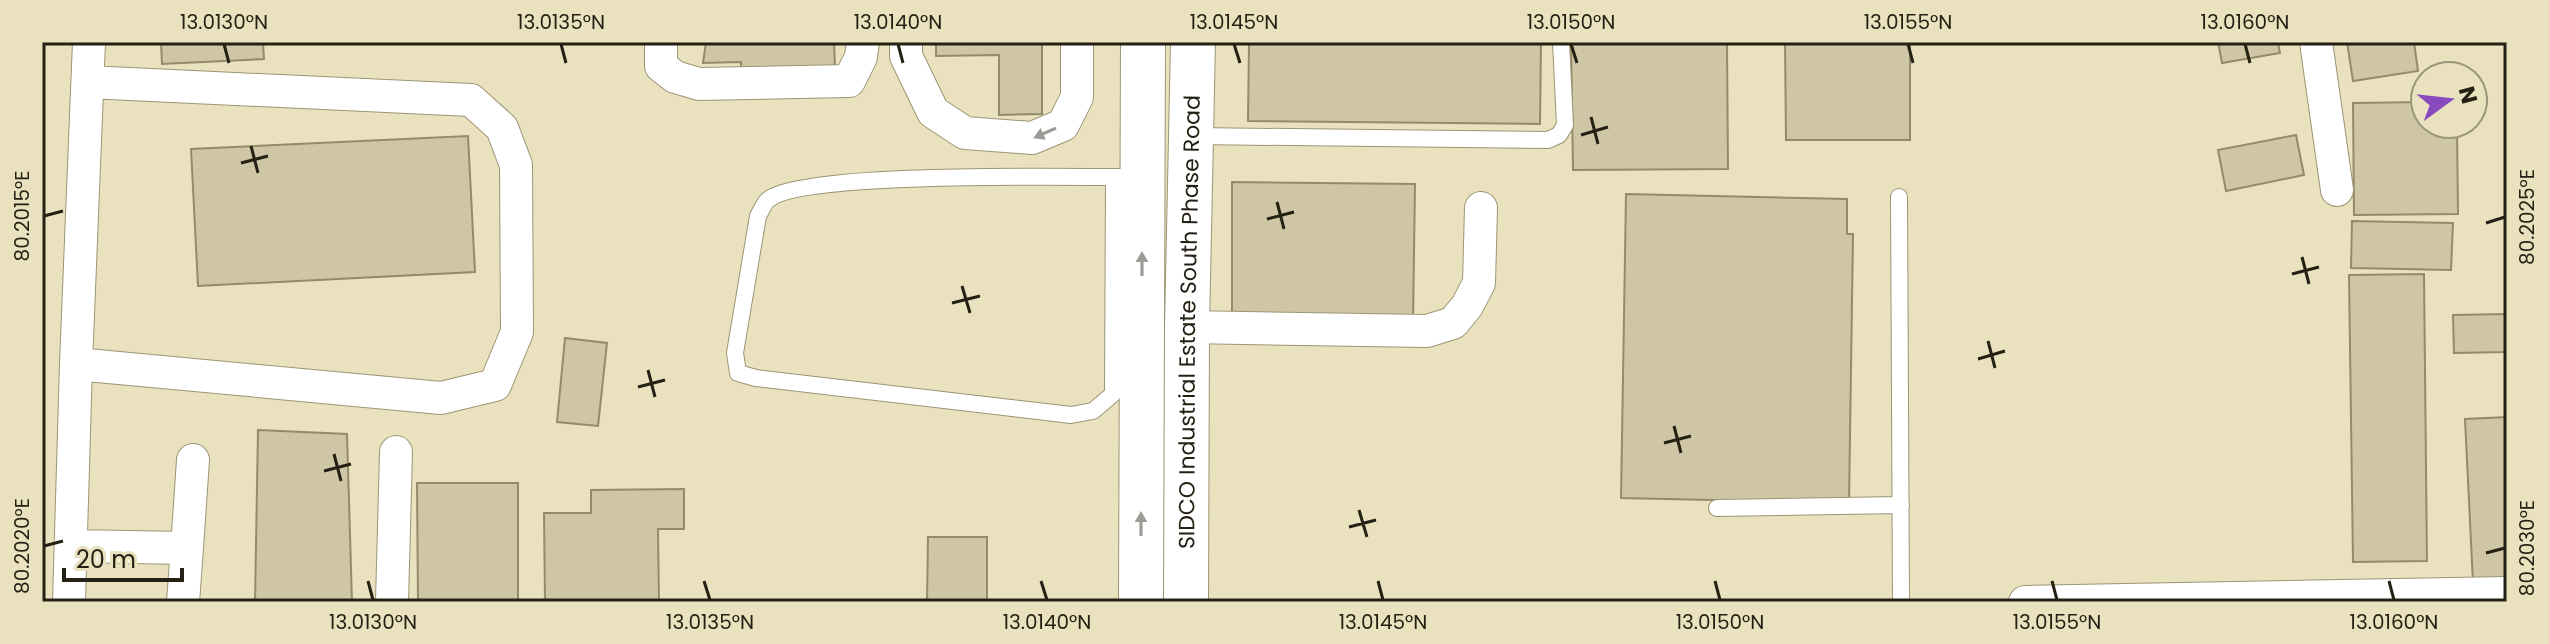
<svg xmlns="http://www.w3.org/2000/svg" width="2549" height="644" font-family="Poppins,sans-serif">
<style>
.building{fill:#cec6a4;stroke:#938b6b;stroke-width:2}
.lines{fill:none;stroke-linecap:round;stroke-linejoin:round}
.service-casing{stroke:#9c9574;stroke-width:18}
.minor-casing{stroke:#9c9574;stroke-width:34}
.secondary-casing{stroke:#9c9574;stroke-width:46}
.service{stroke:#fff;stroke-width:16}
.minor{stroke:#fff;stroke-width:32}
.secondary{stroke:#fff;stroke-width:44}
.oneway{fill:#9c9b95}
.ticks{fill:none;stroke:#242114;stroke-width:3}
.labels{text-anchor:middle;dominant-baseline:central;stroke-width:6;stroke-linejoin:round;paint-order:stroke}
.street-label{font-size:22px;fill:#242114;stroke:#eae2bf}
.neatline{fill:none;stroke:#242114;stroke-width:3}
.ticks-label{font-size:20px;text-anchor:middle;fill:#242114}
</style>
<rect width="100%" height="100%" fill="#eae2bf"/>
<path class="building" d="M 161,42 L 263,42 L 264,59 L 162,64 Z
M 706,42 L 834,42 L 835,67 L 741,69 L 741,62 L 703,63 Z
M 936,42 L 1042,42 L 1042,114 L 999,115 L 999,55 L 936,56 Z
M 1249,42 L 1541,42 L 1540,124 L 1248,121 Z
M 1571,42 L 1727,42 L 1728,169 L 1573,170 Z
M 1785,42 L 1910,42 L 1910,140 L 1786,140 Z
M 2218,42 L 2278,42 L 2280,53 L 2222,63 Z
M 2347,42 L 2414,42 L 2418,71 L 2353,81 Z
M 2425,102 L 2425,124 L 2457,124 L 2458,214 L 2354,215 L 2353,103 Z
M 2296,135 L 2304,175 L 2226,191 L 2218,150 Z
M 468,136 L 475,272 L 198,286 L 191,149 Z
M 1232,182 L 1415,184 L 1413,322 L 1232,320 Z
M 1626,194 L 1847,199 L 1847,234 L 1853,234 L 1849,503 L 1621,498 Z
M 2352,221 L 2453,223 L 2451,270 L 2351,268 Z
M 2424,274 L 2427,561 L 2353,562 L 2349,275 Z
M 2507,314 L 2507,352 L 2454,353 L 2453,315 Z
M 565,338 L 607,343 L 598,426 L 557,422 Z
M 2507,417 L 2507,581 L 2473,583 L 2465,419 Z
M 258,430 L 347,434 L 352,602 L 255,602 Z
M 417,483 L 518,483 L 518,602 L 418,602 Z
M 684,489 L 684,529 L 658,529 L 659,602 L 545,602 L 544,513 L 591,513 L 591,490 Z
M 928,537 L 987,537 L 987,602 L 927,602 Z"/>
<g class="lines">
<defs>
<path id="service" d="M 1193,136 L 1548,140 L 1559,135 L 1565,125 L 1561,42
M 1114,177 L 1113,394 L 1093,411 L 1071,415 L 756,378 L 738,373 L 735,353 L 758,216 C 761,211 764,203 768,200 C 798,172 1059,177 1114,177 L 1141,177
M 1899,197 L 1901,602
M 1717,508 L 1901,505"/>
<path id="minor" d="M 661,42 L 661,66 L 675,77 L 699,84 L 849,81 L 861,57 L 863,42
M 906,42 L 906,56 L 933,112 L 965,133 L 1032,138 L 1063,125 L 1077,97 L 1077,42
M 2316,42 L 2337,190
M 1187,327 L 1427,331 L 1453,323 L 1467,306 L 1479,283 L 1481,208
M 76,364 L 441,398 L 495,385 L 517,332 L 516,165 L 502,128 L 471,100 L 88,82
M 71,546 L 187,548 L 183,602
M 187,548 L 193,460
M 69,602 L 76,364 L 89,42
M 392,602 L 396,452
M 2025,602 L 2507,593"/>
<g id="secondary">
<path d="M 1141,602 L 1143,42"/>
<path id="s1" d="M 1186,602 L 1187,327 L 1193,42"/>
</g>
</defs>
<use href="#service" class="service-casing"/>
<use href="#minor" class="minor-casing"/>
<use href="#secondary" class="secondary-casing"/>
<use href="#service" class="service"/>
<use href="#minor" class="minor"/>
<use href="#secondary" class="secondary"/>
</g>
<defs><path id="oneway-solid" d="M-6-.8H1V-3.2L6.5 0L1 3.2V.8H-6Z" transform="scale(2)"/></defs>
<g class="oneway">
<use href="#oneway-solid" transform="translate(1045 133) rotate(156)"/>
<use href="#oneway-solid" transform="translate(1142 264) rotate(-90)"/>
<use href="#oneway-solid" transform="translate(1141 524) rotate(-90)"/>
</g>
<path class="ticks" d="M 224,44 L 229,63M 561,44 L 566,63M 898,44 L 903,63M 1234,44 L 1240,63M 1571,44 L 1577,63M 1908,44 L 1913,63M 2245,44 L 2250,63M 1591,117 L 1598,144M 1581,135 L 1608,127M 251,146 L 258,173M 241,163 L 268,156M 1277,202 L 1284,229M 44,216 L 63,211M 1267,219 L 1294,212M 2486,223 L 2505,217M 2302,257 L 2309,284M 2292,274 L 2319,267M 962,286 L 970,313M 952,303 L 980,296M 1988,341 L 1995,368M 1978,359 L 2005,351M 648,370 L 655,397M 638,387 L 665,380M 1674,426 L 1681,453M 1664,443 L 1691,436M 334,454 L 341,481M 324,471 L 351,464M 1359,510 L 1367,537M 1349,527 L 1376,520M 44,546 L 63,541M 2486,553 L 2505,548M 368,581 L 373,600M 704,581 L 710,600M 1041,581 L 1047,600M 1378,581 L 1383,600M 1715,581 L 1720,600M 2052,581 L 2057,600M 2389,581 L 2394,600"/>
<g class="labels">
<g class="street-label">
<text stroke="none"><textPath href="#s1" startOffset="280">SIDCO Industrial Estate South Phase Road</textPath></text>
</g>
</g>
<rect width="2549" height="644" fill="none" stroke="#eae2bf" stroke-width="88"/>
<g transform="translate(2449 100) rotate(75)"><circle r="38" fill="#eae2bf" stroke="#9b957b" stroke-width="2"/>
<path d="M0-6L14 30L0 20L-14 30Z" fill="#8a4abf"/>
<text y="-12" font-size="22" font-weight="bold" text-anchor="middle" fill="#242114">N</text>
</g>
<path d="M64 568v12h118v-12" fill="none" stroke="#242114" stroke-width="4"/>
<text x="76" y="568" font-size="24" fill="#242114" stroke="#eae2bf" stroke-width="6" paint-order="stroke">20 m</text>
<rect x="44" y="44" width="2461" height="556" class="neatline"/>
<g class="ticks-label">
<text x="224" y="29">13.0130°N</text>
<text x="561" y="29">13.0135°N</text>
<text x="898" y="29">13.0140°N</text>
<text x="1234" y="29">13.0145°N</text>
<text x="1571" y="29">13.0150°N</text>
<text x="1908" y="29">13.0155°N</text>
<text x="2245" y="29">13.0160°N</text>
<text transform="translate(22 216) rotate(-90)" y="7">80.2015°E</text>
<text transform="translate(2527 217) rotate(-90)" y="7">80.2025°E</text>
<text transform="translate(22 546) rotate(-90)" y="7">80.2020°E</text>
<text transform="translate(2527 548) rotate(-90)" y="7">80.2030°E</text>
<text x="373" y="629">13.0130°N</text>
<text x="710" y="629">13.0135°N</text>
<text x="1047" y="629">13.0140°N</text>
<text x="1383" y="629">13.0145°N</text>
<text x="1720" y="629">13.0150°N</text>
<text x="2057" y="629">13.0155°N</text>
<text x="2394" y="629">13.0160°N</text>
</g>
</svg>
